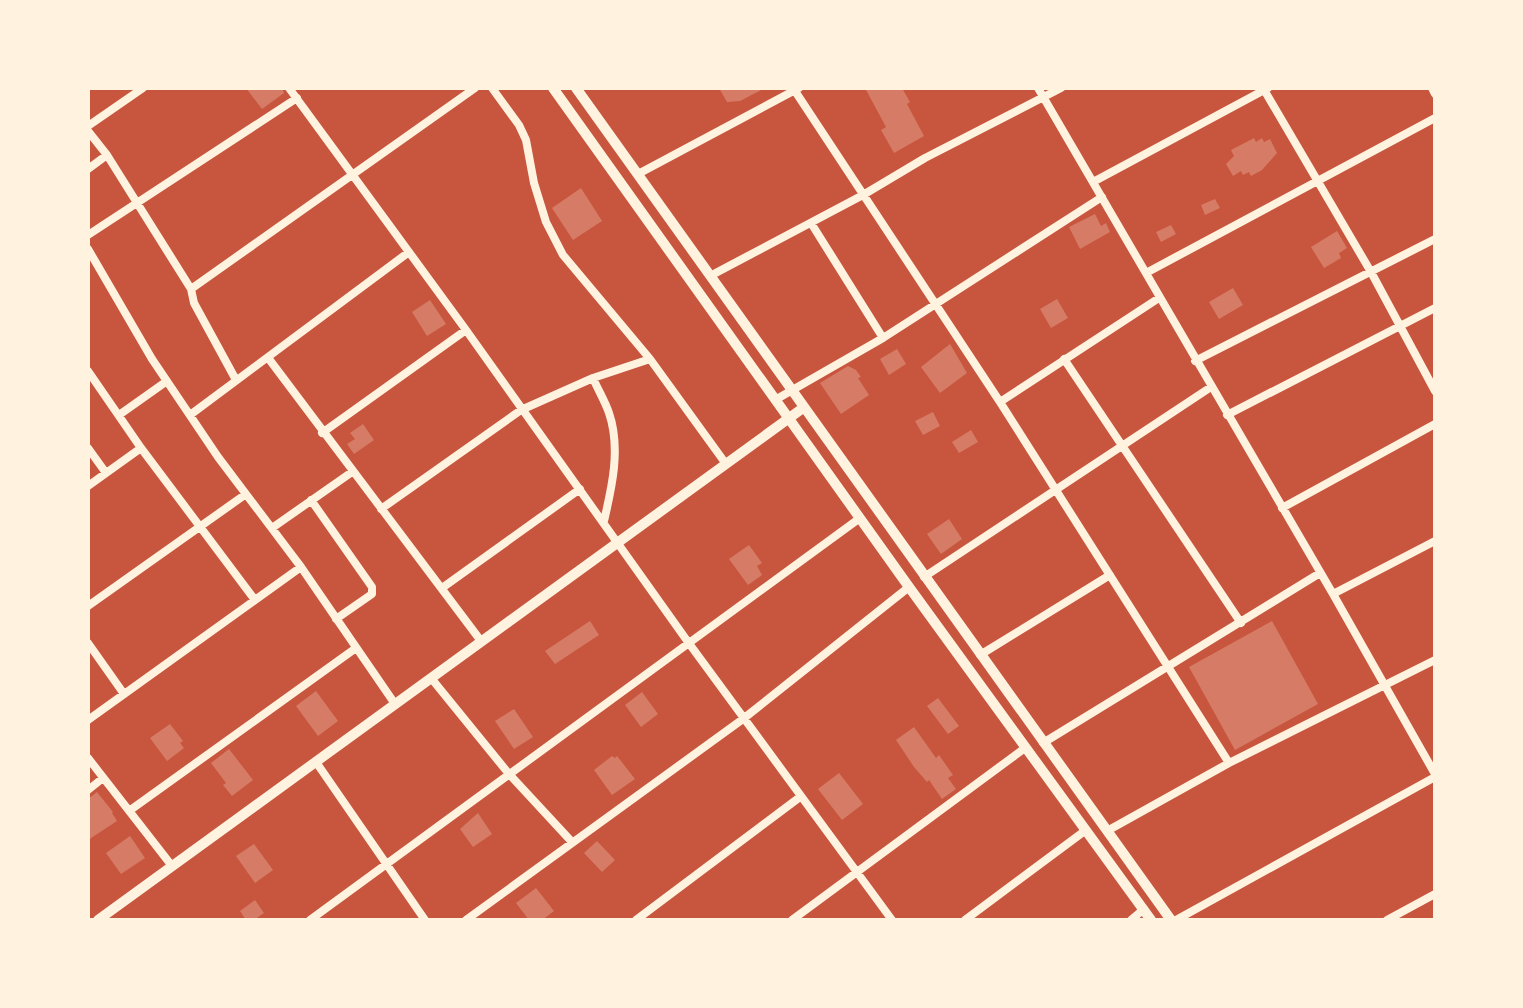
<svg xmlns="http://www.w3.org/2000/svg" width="1523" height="1008" font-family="Mulish,sans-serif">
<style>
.building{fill:#d67c66}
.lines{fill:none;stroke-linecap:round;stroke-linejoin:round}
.minor{stroke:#fff3e0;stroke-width:8}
.tertiary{stroke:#fff3e0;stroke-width:10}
</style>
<rect width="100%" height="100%" fill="#c8553d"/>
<path class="building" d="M 246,88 L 282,88 L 284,93 L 262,109 Z
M 719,88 L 765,88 L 740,101 L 727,102 Z
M 865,88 L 902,88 L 910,102 L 907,104 L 924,136 L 894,153 L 881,130 L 886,127 Z
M 1254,138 L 1256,142 L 1262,138 L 1264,142 L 1270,139 L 1277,153 L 1262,170 L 1251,176 L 1249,172 L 1243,175 L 1241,171 L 1233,176 L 1226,164 L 1234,156 L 1231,150 Z
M 581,188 L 602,221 L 573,240 L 552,208 Z
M 1215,199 L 1220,208 L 1205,215 L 1201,205 Z
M 1095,214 L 1101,226 L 1106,223 L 1110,232 L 1080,249 L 1069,227 Z
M 1171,225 L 1176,234 L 1161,242 L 1156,232 Z
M 1337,231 L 1347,248 L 1339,253 L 1341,258 L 1324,268 L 1311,247 Z
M 1233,288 L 1243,305 L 1219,319 L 1209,302 Z
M 1057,299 L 1068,318 L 1051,328 L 1040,309 Z
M 430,300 L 446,324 L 427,336 L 412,312 Z
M 950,344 L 967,373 L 940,393 L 921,367 Z
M 897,349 L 906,364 L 889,375 L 880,359 Z
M 848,366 L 856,370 L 861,377 L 858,378 L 869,395 L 841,414 L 820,383 Z
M 933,412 L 940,426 L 923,435 L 915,421 Z
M 363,424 L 374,440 L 354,454 L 347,444 L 355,439 L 350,433 Z
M 971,430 L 978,442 L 959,453 L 952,442 Z
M 949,519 L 962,539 L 941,554 L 927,534 Z
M 749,545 L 762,563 L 757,566 L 762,575 L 748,585 L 729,559 Z
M 590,621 L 599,635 L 555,664 L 545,651 Z
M 1272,621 L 1318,704 L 1235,750 L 1189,667 Z
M 316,691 L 338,721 L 318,736 L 296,706 Z
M 642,692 L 658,714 L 641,727 L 625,705 Z
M 938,698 L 959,726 L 948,734 L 927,706 Z
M 514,709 L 533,737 L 514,749 L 495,721 Z
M 170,724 L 183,741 L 180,743 L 184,748 L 167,761 L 150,738 Z
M 914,727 L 936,758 L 939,755 L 953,775 L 948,778 L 956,789 L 942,799 L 929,780 L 927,782 L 914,767 L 896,740 Z
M 229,749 L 253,780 L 232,796 L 223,785 L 226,783 L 211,763 Z
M 612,756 L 615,758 L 617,756 L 635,779 L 612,795 L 594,770 Z
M 839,773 L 863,804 L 842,820 L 818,789 Z
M 97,792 L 113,812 L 112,813 L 117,821 L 88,840 L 88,799 Z
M 478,813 L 492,834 L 473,847 L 460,829 Z
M 130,836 L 145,858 L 121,874 L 106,853 Z
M 597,841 L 615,860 L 602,872 L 584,853 Z
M 254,844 L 273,870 L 255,883 L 236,856 Z
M 536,888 L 554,911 L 542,920 L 529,920 L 516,903 Z
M 255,900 L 264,913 L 254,920 L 246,920 L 240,911 Z"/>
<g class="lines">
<path class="minor" d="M 289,88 L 466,330 L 688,642 L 892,920
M 492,88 L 519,125 L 526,140 L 534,183 L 546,222 L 563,255 L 650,359 L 726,464
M 1038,88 L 1333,594 L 1435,774
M 1263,88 L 1371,272 L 1435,391
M 1432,88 L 1435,94
M 795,91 L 1000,402 L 1229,763
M 88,126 L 143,88
M 88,131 L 107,155 L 191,289 L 194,303 L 236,380
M 88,169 L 107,155
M 638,174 L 799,88
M 1093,182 L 1268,88
M 811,223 L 883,338
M 88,235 L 297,98
M 88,249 L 152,359 L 218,457 L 301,567 L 395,704
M 1146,273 L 1435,118
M 710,276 L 863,195 L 925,158 L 1061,88
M 191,289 L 475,88
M 269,359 L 481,641
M 1064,359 L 1241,623
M 1195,361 L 1435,239
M 88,371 L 141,448 L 255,600
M 593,378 C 598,390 605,401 609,413 C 621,448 612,487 604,521
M 775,400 L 883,338 L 1102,197
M 1000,402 L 1159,298
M 119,415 L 167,381
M 190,415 L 409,252
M 1227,415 L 1435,308
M 322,433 L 466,330
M 88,448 L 106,473
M 88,486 L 141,448
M 311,500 L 372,587 L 372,594 L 336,619
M 1282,508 L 1435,424
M 381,509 L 521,410 L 593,378 L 650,359
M 272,528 L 352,472
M 924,577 L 1211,387
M 442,588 L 580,489
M 1333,594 L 1435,541
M 88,606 L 246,494
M 88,643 L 124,694
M 980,655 L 1110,575
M 431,678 L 509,774 L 572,842
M 88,720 L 301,567
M 1043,743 L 1320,573
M 88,758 L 172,866
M 316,762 L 425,920
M 88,790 L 103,778
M 129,811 L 356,648
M 1107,831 L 1229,763 L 1435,660
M 310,920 L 860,518
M 466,920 L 743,719 L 909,587
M 636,920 L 800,797
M 792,920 L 1025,748
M 965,920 L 1086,830
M 1131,920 L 1144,909
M 1176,920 L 1435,777
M 1387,920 L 1435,894"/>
<path class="tertiary" d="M 553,88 L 909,587 L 1151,920
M 576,88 L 1171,920
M 98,920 L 803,408"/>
</g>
<rect width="1523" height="1008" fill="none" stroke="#fff3e0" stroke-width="180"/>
</svg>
